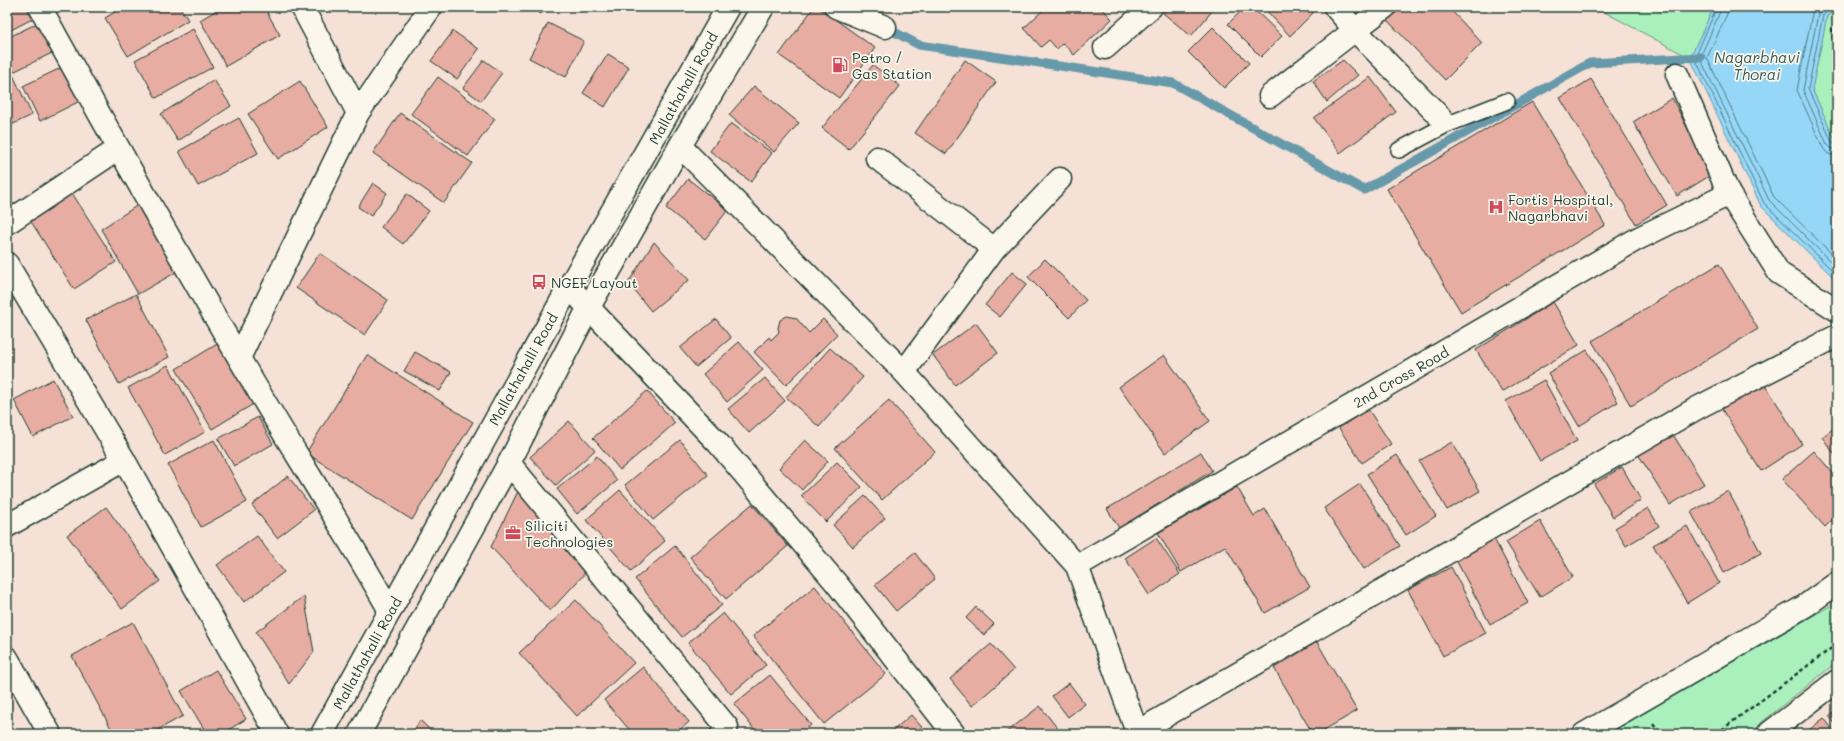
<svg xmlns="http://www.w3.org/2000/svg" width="1844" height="741" font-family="Mali,sans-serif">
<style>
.green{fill:#a9f0bc;stroke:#649678}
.water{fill:#96d7f8;stroke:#69a}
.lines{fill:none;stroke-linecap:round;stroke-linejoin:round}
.shore{stroke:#4f7b82;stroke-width:1}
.stream{stroke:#69a;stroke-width:9}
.building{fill:#e7ada2;stroke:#1f3d34}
.service-casing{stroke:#1f3d34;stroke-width:18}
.minor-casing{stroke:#1f3d34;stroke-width:25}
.tertiary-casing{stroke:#1f3d34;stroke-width:25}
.secondary-casing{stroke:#1f3d34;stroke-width:25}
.path{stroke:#1f3d34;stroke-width:2.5;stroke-dasharray:4 3;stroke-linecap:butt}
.service{stroke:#fbf7ec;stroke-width:15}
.minor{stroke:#fbf7ec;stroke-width:22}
.tertiary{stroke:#fbf7ec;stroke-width:22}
.secondary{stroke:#fbf7ec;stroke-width:22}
.labels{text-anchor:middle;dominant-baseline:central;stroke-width:3.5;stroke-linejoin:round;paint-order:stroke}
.poi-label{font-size:14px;fill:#1f3d34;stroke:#fbf7ec;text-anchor:start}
.street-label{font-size:14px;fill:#1f3d34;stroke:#fbf7ec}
.water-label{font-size:15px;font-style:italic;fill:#375c5b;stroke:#fbf7ec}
</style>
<rect width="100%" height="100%" fill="#f5e1d6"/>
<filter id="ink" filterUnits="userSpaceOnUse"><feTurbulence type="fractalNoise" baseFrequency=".025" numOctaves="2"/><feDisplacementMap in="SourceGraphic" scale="8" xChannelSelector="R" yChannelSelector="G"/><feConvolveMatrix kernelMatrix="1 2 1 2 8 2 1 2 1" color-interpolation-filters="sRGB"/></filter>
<g filter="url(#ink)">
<path class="green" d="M 1595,7 L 1714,7 L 1690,58 Z
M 1837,9 L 1837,144 L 1812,89 L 1827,16 Z
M 1837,602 L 1837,662 L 1747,734 L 1608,734 Z"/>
<path class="water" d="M 1714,7 L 1837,7 L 1837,9 L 1827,16 L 1812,89 L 1837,144 L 1837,281 L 1761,206 L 1690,58 Z"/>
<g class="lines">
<path class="shore" d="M 1717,7 L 1695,58 L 1764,203 L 1837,275
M 1722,7 L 1700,58 L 1769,200 L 1837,268
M 1728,7 L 1727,14 L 1707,58 L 1774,197 L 1837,259
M 1815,7 L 1812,14 L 1797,90 L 1823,148 L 1828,154 L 1837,156
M 1824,7 L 1818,14 L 1803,90 L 1827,144 L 1831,148 L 1837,150
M 1833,7 L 1823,15 L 1808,89 L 1832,142 L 1837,145"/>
<path class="stream" d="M 885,27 L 919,45 L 1173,83 L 1364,190 L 1590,63 L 1701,57"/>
</g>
<path class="building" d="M 7,7 L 33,7 L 38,16 L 7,32 Z
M 123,7 L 180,7 L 188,20 L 128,56 L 105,18 Z
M 222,7 L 264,7 L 280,35 L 226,66 L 200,20 Z
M 530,7 L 545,7 L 541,14 Z
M 814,7 L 818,7 L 875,48 L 839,98 L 779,55 Z
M 1046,7 L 1101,7 L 1112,19 L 1074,55 L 1063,43 L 1057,49 L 1049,40 L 1041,47 L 1024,28 Z
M 1168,7 L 1209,7 L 1213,10 L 1191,36 L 1163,13 Z
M 1245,7 L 1252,7 L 1282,36 L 1261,57 L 1228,24 Z
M 1263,7 L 1311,7 L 1315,11 L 1290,36 Z
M 1399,7 L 1448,7 L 1482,43 L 1445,80 L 1386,19 Z
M 44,20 L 58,50 L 7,75 L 7,38 Z
M 548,23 L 584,41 L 566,77 L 529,58 Z
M 1213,27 L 1249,63 L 1224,88 L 1188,52 Z
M 193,29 L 213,67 L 156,98 L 135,60 Z
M 453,31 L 479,49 L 457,79 L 431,61 Z
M 608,54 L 629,67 L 605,107 L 583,93 Z
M 484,60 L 502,73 L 481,101 L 463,88 Z
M 965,60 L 996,82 L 946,154 L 915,133 Z
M 1343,60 L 1358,75 L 1327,102 L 1313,81 Z
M 67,65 L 86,98 L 40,121 L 23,86 Z
M 873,65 L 900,86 L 849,149 L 822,128 Z
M 13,75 L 32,115 L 7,127 L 7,78 Z
M 438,77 L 495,119 L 468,156 L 411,114 Z
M 1370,77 L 1396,112 L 1340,153 L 1314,118 Z
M 1591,79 L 1667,205 L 1636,224 L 1560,98 Z
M 214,80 L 231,106 L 178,141 L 161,114 Z
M 300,81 L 328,127 L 278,159 L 248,114 Z
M 754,86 L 799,123 L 774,152 L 729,115 Z
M 1672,98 L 1711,175 L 1677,196 L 1633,122 Z
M 1532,102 L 1605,225 L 1461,312 L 1387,189 Z
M 400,113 L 472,163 L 444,203 L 373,153 Z
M 239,118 L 258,153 L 198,186 L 179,151 Z
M 731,123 L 772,153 L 751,182 L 710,151 Z
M 688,179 L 728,210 L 705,239 L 666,208 Z
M 373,183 L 387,193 L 371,216 L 358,207 Z
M 72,193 L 116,262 L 74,289 L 30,220 Z
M 407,194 L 429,211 L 403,244 L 381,227 Z
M 141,203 L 180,270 L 138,294 L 101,229 Z
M 654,242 L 689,280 L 651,311 L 628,283 Z
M 320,253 L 388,300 L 365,335 L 296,288 Z
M 1045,259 L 1086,300 L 1069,318 L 1028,277 Z
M 1719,264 L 1758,329 L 1631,406 L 1592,341 Z
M 1012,272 L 1027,284 L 1000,317 L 985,305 Z
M 7,290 L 13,301 L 7,304 Z
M 136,294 L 169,357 L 119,384 L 86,320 Z
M 1553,302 L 1579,345 L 1502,392 L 1476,350 Z
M 787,316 L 796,318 L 809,333 L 823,319 L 837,334 L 786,385 L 754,352 L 769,337 L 771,340 L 779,332 L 778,328 L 780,320 Z
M 716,319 L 731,338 L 696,367 L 680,348 Z
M 976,323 L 998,353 L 955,385 L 933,355 Z
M 739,342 L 763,370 L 727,402 L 703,374 Z
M 219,343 L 255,403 L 212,429 L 176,369 Z
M 830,348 L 863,377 L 819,427 L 786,397 Z
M 1587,350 L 1618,402 L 1579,426 L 1548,373 Z
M 415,352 L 451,372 L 440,391 L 404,371 Z
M 367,355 L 473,422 L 412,520 L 306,453 Z
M 1164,355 L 1210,421 L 1165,453 L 1119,387 Z
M 168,365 L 205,432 L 165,455 L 128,388 Z
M 765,378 L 785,401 L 749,433 L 728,409 Z
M 53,379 L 73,416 L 33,437 L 14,400 Z
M 1544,380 L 1577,441 L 1540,461 L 1506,401 Z
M 1763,381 L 1802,444 L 1761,471 L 1721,408 Z
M 647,391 L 675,423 L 620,470 L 593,438 Z
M 889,400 L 935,452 L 882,500 L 835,448 Z
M 1368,409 L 1391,444 L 1362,463 L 1339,428 Z
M 258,417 L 273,444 L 234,466 L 218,439 Z
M 569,421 L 595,450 L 556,485 L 530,457 Z
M 1837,426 L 1837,458 L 1822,437 Z
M 1672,433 L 1704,484 L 1670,505 L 1638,454 Z
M 214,440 L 247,502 L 201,527 L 168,465 Z
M 680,440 L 708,475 L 653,520 L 625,485 Z
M 805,440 L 828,461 L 802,490 L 779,468 Z
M 1452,442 L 1480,491 L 1447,510 L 1419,461 Z
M 1814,451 L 1837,478 L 1837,515 L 1825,527 L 1782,479 Z
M 1201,452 L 1212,471 L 1119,528 L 1107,509 Z
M 1397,455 L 1436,516 L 1406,535 L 1367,474 Z
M 597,456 L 617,481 L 577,514 L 557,489 Z
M 837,462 L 862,487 L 826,522 L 801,496 Z
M 1622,467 L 1641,500 L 1613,517 L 1594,484 Z
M 288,476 L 314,510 L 277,538 L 252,505 Z
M 1360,484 L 1400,546 L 1364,569 L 1324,508 Z
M 521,485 L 589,569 L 550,611 L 491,547 Z
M 1237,487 L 1254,516 L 1265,509 L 1310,587 L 1265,613 L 1225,546 L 1181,572 L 1158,533 Z
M 620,490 L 665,541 L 631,571 L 586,520 Z
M 1728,491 L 1761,553 L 1724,573 L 1691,512 Z
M 865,496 L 885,518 L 853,547 L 833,525 Z
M 752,504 L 788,546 L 726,599 L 690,557 Z
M 106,507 L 160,581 L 122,609 L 67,535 Z
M 1648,508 L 1659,526 L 1626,546 L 1615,528 Z
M 1540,521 L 1573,577 L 1540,597 L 1506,542 Z
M 1687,526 L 1719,583 L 1687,603 L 1653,545 Z
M 257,536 L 284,572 L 244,602 L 217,565 Z
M 1156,538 L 1180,574 L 1149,595 L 1125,558 Z
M 1494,539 L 1528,603 L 1490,624 L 1456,560 Z
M 675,546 L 722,605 L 682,637 L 635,579 Z
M 915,553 L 935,579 L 896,611 L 875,585 Z
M 1451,567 L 1486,633 L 1443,656 L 1408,590 Z
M 815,586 L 886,674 L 824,724 L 753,636 Z
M 304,596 L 314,652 L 289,684 L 256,632 Z
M 576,600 L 634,663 L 577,716 L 519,653 Z
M 976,607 L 994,624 L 984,635 L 966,618 Z
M 723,613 L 766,665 L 731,694 L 688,643 Z
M 133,622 L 183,716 L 150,734 L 114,734 L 72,656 Z
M 1317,642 L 1357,711 L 1317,734 L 1313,734 L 1274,668 Z
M 991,644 L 1014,670 L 972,706 L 950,679 Z
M 643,667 L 689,722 L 675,734 L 633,734 L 604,700 Z
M 216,670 L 246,719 L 222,734 L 207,734 L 181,691 Z
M 770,675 L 811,725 L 800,734 L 758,734 L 734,704 Z
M 1069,683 L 1085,704 L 1068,717 L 1052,696 Z
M 1040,706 L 1062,734 L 1004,734 Z
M 1837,709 L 1837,726 L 1829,716 Z
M 911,715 L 928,734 L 889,734 Z
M 1824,718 L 1836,734 L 1804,734 Z
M 420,720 L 434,734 L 412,734 Z"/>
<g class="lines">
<defs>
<path id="service" d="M 1399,150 L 1446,125 L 1507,101"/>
<path id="minor" d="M 40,7 C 105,125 171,242 239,358 C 288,443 342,525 390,611
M 302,7 L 358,113
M 836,7 L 885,27
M 1385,7 L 1355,30 L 1441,118
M 1105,48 L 1151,7
M 1677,74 L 1729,194 L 1779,273 L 1837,310
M 1270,96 L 1355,30 L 1335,7
M 680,146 L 904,372 L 1077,566 L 1137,732
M 877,158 L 994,249
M 7,223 L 118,149
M 7,264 L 124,460
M 239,358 L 358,113 L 431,7
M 904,372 L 994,249 L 1060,179
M 509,463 L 727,727 L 722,734
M 7,526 L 124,460 L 277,734
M 1077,566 L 1637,239 L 1729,194
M 7,658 L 50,734
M 1134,734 L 1699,407 L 1837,336
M 1584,734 L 1805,606 L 1837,583
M 1768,734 L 1837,681"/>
<path id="tertiary" d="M 569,287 L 718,443 L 837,584 L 954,734"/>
<path id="secondary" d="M 322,734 L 569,287 L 728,7
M 359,734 L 509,463 L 589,307 L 680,146 L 763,7"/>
</defs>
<use href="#service" class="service-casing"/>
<use href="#minor" class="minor-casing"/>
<use href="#tertiary" class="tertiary-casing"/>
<use href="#secondary" class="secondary-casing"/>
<path class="path" d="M 1837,24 L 1832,27 L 1837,81
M 1653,724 L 1660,734
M 1716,734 L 1837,644"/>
<use href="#service" class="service"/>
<use href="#minor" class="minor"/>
<use href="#tertiary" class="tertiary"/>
<use href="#secondary" class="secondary"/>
</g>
</g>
<defs>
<symbol id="fuel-bare" viewBox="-9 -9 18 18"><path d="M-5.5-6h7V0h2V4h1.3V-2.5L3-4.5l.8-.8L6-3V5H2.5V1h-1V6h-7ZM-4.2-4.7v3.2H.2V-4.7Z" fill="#d1495b" stroke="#fbf7ec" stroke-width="2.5" paint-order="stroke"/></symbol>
<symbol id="hospital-bare" viewBox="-9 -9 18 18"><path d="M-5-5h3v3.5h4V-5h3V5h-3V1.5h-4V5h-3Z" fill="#d1495b" stroke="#fbf7ec" stroke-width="2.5" paint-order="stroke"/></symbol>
<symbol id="bus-bare" viewBox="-9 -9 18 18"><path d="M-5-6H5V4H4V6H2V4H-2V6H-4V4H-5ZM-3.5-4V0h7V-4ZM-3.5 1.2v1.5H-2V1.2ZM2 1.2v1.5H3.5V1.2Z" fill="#d1495b" stroke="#fbf7ec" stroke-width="2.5" paint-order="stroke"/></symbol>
<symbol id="office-bare" viewBox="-9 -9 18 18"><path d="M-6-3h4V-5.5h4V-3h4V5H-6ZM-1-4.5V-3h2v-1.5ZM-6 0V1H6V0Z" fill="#d1495b" stroke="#fbf7ec" stroke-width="2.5" paint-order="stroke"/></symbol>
</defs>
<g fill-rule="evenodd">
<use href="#fuel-bare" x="829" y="54" width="22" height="22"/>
<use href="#hospital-bare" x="1485" y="196" width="22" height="22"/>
<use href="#bus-bare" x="528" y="271" width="22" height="22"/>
<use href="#office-bare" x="502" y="522" width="22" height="22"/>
</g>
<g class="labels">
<g class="poi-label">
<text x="852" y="57">Petro /<tspan x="852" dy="16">Gas Station</tspan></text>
<text x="1508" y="199">Fortis Hospital,<tspan x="1508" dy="16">Nagarbhavi</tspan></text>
<text x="551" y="282">NGEF Layout</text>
<text x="525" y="525">Siliciti<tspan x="525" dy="16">Technologies</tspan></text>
</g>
<g class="street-label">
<text transform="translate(683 88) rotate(-61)">Mallathahalli Road</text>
<text transform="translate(523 369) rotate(-61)">Mallathahalli Road</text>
<text transform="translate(1401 377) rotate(-30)">2nd Cross Road</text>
<text transform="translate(367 653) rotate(-61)">Mallathahalli Road</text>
</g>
<g class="water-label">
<text x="1757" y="57">Nagarbhavi<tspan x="1757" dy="17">Thorai</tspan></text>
</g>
</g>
<rect width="1844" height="741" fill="none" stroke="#fbf7ec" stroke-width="24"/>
<rect x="12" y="12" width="1820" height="717" fill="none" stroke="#1f3d34" stroke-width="1.5" filter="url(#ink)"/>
</svg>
